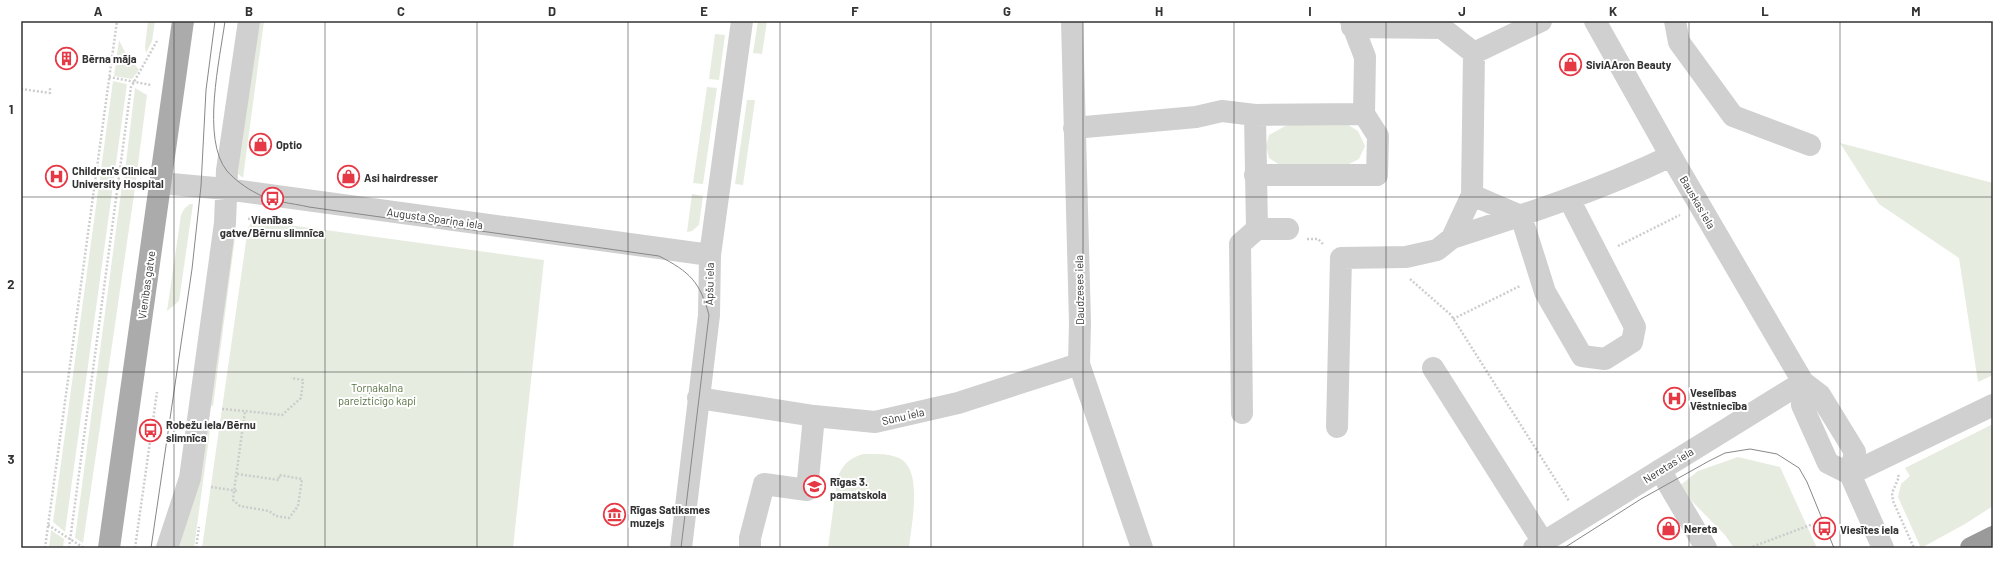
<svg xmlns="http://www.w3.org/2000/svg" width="2014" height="569" font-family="Barlow,sans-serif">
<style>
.green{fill:#e6ecdf}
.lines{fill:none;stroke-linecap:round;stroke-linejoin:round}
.path{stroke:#cdcdcd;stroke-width:2.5;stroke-dasharray:2 2;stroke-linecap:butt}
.minor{stroke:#d0d0d0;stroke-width:22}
.major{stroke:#ababab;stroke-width:22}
.highway{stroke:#9a9a9a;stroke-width:22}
.tram{stroke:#888;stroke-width:1}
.grid{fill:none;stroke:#333;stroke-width:1;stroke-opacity:0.55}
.labels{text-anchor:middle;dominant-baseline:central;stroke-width:4;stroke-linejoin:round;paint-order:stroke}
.poi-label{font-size:11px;font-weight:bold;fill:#333;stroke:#fff;text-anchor:start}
.street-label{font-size:11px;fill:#333;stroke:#fff}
.park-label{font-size:11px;fill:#56703f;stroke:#fff}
.neatline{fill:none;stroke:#333;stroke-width:1.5}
.grid-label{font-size:13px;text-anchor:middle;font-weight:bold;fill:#333}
</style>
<rect width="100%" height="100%" fill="#fff"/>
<path class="green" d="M 148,21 L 155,21 L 152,41 L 146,53 L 145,47 Z
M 259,21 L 264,21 L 243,178 L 235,171 Z
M 758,21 L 767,21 L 762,54 L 753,53 Z
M 715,34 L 725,35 L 719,80 L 709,79 Z
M 119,40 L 125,52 L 139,70 L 132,79 L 114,76 Z
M 113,81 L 127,84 L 65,532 L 53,522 Z
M 707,87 L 717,88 L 703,184 L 693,183 Z
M 135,88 L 147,95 L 136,180 L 124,179 Z
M 747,100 L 755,100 L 743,185 L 735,184 Z
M 1345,123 L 1358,131 L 1365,146 L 1359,159 L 1343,167 L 1280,165 L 1269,158 L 1266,146 L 1269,135 L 1287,125 Z
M 1840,143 L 1993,183 L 1993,375 L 1978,382 L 1959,258 L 1879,204 Z
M 122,185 L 135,188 L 83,543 L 75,538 Z
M 692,194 L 703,196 L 699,225 L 692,231 L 687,232 Z
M 190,204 L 193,204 L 179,301 L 167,311 L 181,215 L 184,209 Z
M 253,220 L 544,260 L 513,548 L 202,548 L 248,228 Z
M 236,230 L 213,406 L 209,405 L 225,280 Z
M 207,422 L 211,423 L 194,548 L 176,548 Z
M 1993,424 L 1993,506 L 1965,524 L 1921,548 L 1898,497 L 1901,484 L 1910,476 L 1905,468 Z
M 863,454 C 875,454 888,453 899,458 C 924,470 911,525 909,548 L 828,548 L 837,480 C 841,466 849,458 863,454 Z
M 1738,457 L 1780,467 L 1817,548 L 1734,548 L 1725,535 L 1678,487 L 1698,471 Z
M 51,530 L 64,539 L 63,548 L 49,548 Z"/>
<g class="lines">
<path class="path" d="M 109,77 L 151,85
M 21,89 L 50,93 L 50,88
M 118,181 L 139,184
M 248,219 L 258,217
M 1307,239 L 1318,239 L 1324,245
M 1618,246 L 1680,215
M 1410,279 L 1451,315 L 1569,501
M 1453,319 L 1520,286
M 222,409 L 245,411
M 237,474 L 279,480 L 279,475 L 302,479 L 298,506 L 289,518 L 276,516 L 269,511 L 240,506 L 233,500 L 234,491 L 245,411 L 282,415 L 301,398 L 303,380 L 291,378
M 1898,475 L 1899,477 L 1892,493 L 1893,501 L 1914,548
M 211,487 L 238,491
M 48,525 L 84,548
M 45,548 L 117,21
M 69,548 L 131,87 L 157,41
M 135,548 L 157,392
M 196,548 L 199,527
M 1749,548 L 1813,524"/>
<path class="minor" d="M 1072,21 L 1080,323 L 1079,364 L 1142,548
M 1595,21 L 1671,156 L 1803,382 L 1820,395 L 1855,452 L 1850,474 L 1883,548
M 1675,21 L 1679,42 L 1733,116 L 1810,145
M 1352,27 L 1442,28 L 1474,53 L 1541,21
M 1255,115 L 1364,114 L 1365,57 L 1351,21
M 1074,128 L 1196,117 L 1222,111 L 1255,115 L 1257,229 L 1240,244 L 1242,413
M 1255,175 L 1377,175 L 1378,136 L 1364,114
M 160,183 L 226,189 L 710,255
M 1472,195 L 1521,216 L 1545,292 L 1582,356 L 1605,359 L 1632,342 L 1635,327 L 1569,199
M 1257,229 L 1288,229
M 1452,238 L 1472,195 L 1474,53
M 1433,368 L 1543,542
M 1803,382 L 1802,405 L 1828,463 L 1850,474
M 698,398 L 814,416 L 875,422 L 958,403 L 1079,364
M 1337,427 L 1341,258 L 1406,257 L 1437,250 L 1452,238 C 1527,214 1600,190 1671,156
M 1660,470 L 1706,548
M 1850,474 L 1993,405
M 167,548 L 190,478 L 225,223 L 227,170 L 249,21
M 681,548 L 709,315 L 710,255 L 742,21
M 750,548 L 750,538 L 764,484 L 807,490 L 814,416
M 1534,548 L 1803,382"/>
<path class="major" d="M 109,548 L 183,21"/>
<path class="highway" d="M 1971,548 L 1993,537"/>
<path class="tram" d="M 225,21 C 220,59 201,139 227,171 C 234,179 246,188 256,193 C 271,202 292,203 309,207 L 659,256 C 690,272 700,282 709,315 L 681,548
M 151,548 L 192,269 L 201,186 L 206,90 L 215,21
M 1564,548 L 1641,499 L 1709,461 L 1725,453 L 1750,449 L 1777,454 L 1799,468 L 1807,482 L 1834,548"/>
</g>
<path class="grid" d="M 174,21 L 174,548M 325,21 L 325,548M 477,21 L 477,548M 628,21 L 628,548M 780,21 L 780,548M 931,21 L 931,548M 1083,21 L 1083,548M 1234,21 L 1234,548M 1386,21 L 1386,548M 1537,21 L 1537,548M 1689,21 L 1689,548M 1840,21 L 1840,548M 21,197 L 1993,197M 21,372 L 1993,372"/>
<defs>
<symbol id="building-ring" viewBox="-11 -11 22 22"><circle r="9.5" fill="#fff" stroke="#e63946" stroke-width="1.5"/><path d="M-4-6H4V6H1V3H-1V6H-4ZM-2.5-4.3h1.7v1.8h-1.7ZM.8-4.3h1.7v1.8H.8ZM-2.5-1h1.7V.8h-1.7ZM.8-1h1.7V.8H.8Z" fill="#e63946"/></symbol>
<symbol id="shop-ring" viewBox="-11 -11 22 22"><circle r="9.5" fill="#fff" stroke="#e63946" stroke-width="1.5"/><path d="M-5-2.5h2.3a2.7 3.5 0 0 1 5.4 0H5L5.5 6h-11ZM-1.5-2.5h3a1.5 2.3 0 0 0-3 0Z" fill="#e63946"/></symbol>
<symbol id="hospital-ring" viewBox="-11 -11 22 22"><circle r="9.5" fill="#fff" stroke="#e63946" stroke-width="1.5"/><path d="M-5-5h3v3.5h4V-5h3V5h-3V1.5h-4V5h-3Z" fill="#e63946"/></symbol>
<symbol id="bus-ring" viewBox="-11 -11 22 22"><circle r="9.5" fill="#fff" stroke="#e63946" stroke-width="1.5"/><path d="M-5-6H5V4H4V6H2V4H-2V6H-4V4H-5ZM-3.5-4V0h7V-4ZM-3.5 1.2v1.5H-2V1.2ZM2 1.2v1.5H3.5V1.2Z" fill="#e63946"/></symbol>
<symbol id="school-ring" viewBox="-11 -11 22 22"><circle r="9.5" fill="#fff" stroke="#e63946" stroke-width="1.5"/><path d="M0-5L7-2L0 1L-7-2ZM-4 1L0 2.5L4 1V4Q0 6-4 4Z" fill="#e63946"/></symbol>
<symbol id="museum-ring" viewBox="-11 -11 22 22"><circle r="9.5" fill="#fff" stroke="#e63946" stroke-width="1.5"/><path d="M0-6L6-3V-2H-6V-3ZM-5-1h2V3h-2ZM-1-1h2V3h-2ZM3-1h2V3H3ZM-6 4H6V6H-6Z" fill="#e63946"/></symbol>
</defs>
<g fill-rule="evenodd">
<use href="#building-ring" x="54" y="46" width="25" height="25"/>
<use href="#shop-ring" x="1558" y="52" width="25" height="25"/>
<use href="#shop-ring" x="248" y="132" width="25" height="25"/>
<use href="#hospital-ring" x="44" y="164" width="25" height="25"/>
<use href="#shop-ring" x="336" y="164" width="25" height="25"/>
<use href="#bus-ring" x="260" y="186" width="25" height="25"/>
<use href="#hospital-ring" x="1662" y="386" width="25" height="25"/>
<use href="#bus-ring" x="138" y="418" width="25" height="25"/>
<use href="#school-ring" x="802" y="474" width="25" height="25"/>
<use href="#museum-ring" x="602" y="502" width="25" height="25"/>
<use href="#shop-ring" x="1656" y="516" width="25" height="25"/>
<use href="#bus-ring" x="1812" y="516" width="25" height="25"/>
</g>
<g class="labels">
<g class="poi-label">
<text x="82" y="58">Bērna māja</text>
<text x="1586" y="64">SiviAAron Beauty</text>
<text x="276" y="144">Optio</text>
<text x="72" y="170">Children's Clinical<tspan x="72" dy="13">University Hospital</tspan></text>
<text x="364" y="177">Asi hairdresser</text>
<text x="272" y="219" text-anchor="middle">Vienības<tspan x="272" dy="13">gatve/Bērnu slimnīca</tspan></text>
<text x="1690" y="392">Veselības<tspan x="1690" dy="13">Vēstniecība</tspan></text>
<text x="166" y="424">Robežu iela/Bērnu<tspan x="166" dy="13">slimnīca</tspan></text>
<text x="830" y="481">Rīgas 3.<tspan x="830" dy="13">pamatskola</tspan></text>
<text x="630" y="509">Rīgas Satiksmes<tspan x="630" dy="13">muzejs</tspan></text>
<text x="1684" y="528">Nereta</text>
<text x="1840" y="529">Viesītes iela</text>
</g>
<g class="street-label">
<text transform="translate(1698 202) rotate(60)">Bauskas iela</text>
<text transform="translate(435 218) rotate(8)">Augusta Spariņa iela</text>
<text transform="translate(709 284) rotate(-89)">Āpšu iela</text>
<text transform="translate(146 285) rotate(-82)">Vienības gatve</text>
<text transform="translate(1079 290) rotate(-91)">Daudzeses iela</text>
<text transform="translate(903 416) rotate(-13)">Sūnu iela</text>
<text transform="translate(1668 465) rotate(-32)">Neretas iela</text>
</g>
<g class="park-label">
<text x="377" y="387">Torņakalna<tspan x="377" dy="13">pareizticīgo kapi</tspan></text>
</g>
</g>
<rect width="2014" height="569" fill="none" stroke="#ffffff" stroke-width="44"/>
<rect x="22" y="22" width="1970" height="525" class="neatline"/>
<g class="grid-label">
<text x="98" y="16">A</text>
<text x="249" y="16">B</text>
<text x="401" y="16">C</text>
<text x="552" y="16">D</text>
<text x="704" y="16">E</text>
<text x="855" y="16">F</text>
<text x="1007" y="16">G</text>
<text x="1159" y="16">H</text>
<text x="1310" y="16">I</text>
<text x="1462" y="16">J</text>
<text x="1613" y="16">K</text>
<text x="1765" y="16">L</text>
<text x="1916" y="16">M</text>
<text x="11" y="114">1</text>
<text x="11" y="289">2</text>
<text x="11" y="464">3</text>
</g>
</svg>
